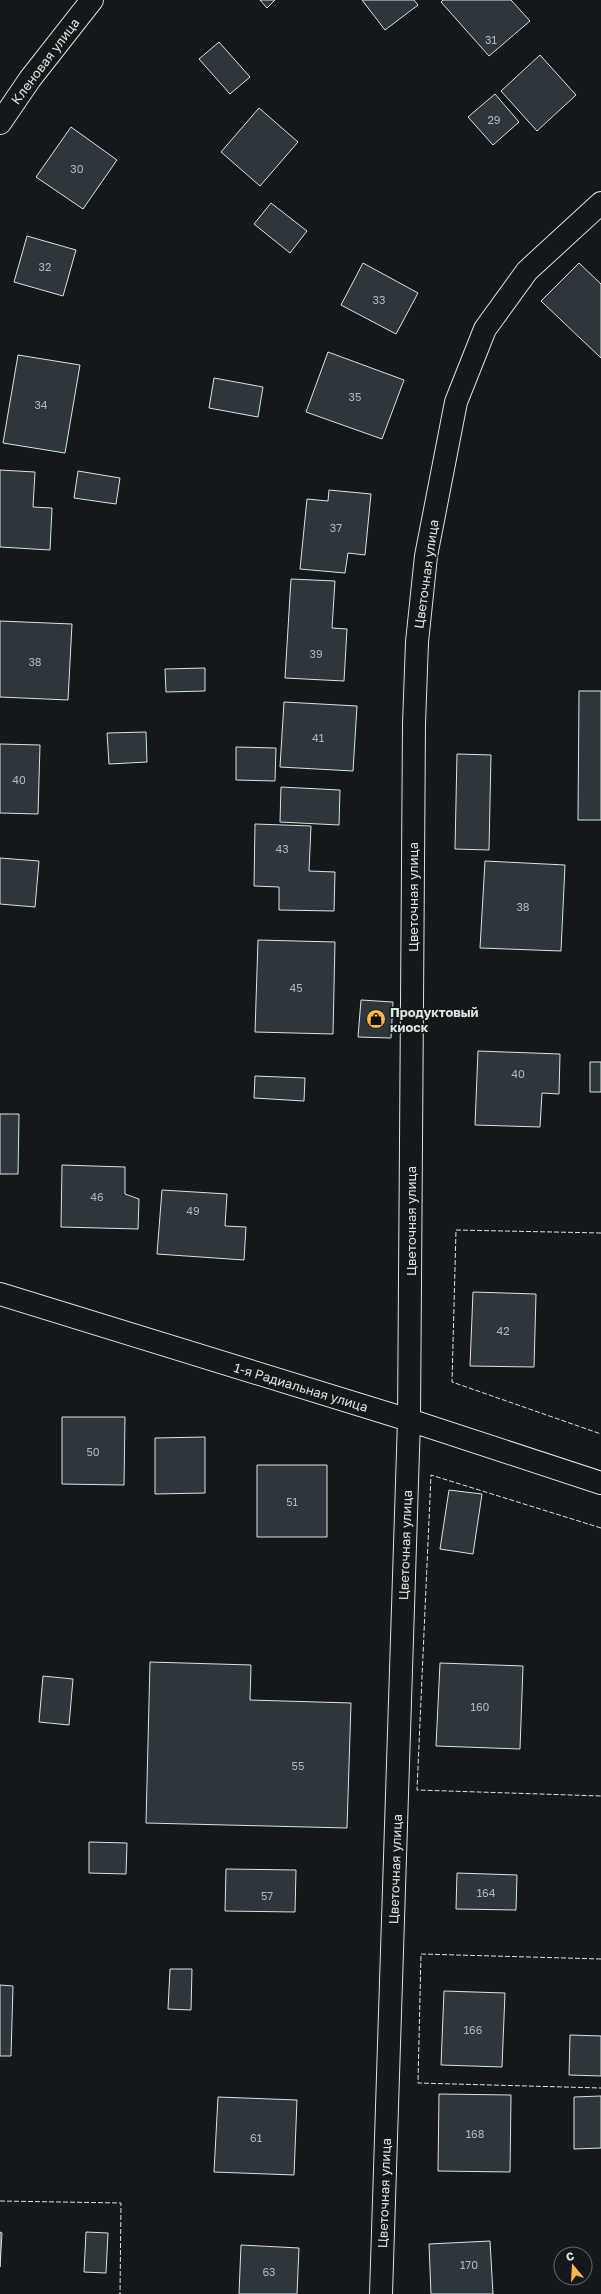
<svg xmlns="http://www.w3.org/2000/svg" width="601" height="2294" font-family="'Golos Text',sans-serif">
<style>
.building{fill:#2c363c;stroke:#d8e6dc}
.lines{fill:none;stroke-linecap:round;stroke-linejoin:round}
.street-casing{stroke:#d8e6dc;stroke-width:24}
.street{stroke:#14181c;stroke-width:22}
.fence{stroke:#d8e6dc;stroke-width:1;stroke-dasharray:5 2;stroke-linecap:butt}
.labels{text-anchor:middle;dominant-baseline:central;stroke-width:3;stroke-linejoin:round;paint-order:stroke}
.number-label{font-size:11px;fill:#adbab4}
.street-label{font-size:13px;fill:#d8e6dc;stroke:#14181c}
.poi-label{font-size:13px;font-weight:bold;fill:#d8e6dc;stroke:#14181c;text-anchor:start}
</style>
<rect width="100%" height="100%" fill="#14181c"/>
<path class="building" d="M 260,0 L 275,0 L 267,8 Z
M 362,0 L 414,0 L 418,5 L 385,30 Z
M 443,0 L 511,0 L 530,21 L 489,56 L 441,2 Z
M 219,42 L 250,77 L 230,94 L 199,59 Z
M 540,55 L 576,95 L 537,131 L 501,91 Z
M 495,94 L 519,122 L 493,145 L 468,117 Z
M 259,108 L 298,142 L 260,186 L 221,152 Z
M 71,127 L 117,160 L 83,209 L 36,177 Z
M 271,203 L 307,231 L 290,253 L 254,224 Z
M 27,236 L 76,250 L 63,296 L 14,282 Z
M 363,263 L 418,293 L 396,334 L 341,305 Z
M 579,263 L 601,284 L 601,358 L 541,301 Z
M 328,352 L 404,380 L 382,439 L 306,412 Z
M 18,355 L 80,365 L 65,453 L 3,443 Z
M 214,378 L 263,387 L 258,417 L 209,408 Z
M 0,470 L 35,472 L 33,507 L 52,508 L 50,550 L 0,547 Z
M 78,471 L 120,478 L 116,504 L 74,498 Z
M 329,490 L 371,494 L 365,555 L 348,553 L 345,573 L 300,569 L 307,499 L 328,501 Z
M 291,579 L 335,581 L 332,628 L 347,629 L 344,681 L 285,678 Z
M 0,621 L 72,624 L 68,700 L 0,697 Z
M 205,668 L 205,691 L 166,692 L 165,669 Z
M 579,691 L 601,691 L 601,820 L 578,820 Z
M 284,702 L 357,706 L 353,771 L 280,767 Z
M 146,732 L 147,762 L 109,764 L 107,733 Z
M 0,744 L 40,745 L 38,814 L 0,813 Z
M 236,747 L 276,748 L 275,781 L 236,780 Z
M 457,754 L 491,755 L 489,850 L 455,849 Z
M 281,787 L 340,790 L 339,825 L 280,822 Z
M 255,824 L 311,826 L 309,871 L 335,872 L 334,911 L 279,910 L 279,887 L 254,886 Z
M 0,858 L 39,861 L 35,907 L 0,904 Z
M 485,861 L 565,865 L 561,951 L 480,948 Z
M 258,940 L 335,942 L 333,1034 L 255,1032 Z
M 361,1000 L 393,1002 L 391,1038 L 358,1037 Z
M 478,1051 L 560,1054 L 559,1094 L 542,1093 L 540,1127 L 475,1125 Z
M 590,1062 L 601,1062 L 601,1092 L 590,1092 Z
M 255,1076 L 305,1078 L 304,1101 L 254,1098 Z
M 0,1114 L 19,1114 L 18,1174 L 0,1174 Z
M 62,1165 L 125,1167 L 125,1194 L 139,1199 L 138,1229 L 61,1227 Z
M 162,1190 L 227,1194 L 225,1226 L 246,1227 L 244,1260 L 157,1254 Z
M 473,1292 L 536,1294 L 534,1367 L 470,1366 Z
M 62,1417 L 125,1417 L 124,1485 L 62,1484 Z
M 205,1437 L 205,1493 L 155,1494 L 155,1438 Z
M 257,1465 L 327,1465 L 327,1537 L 257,1537 Z
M 449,1490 L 482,1494 L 473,1554 L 440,1549 Z
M 150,1662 L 251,1665 L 250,1700 L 351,1703 L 347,1828 L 146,1823 Z
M 440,1663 L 523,1666 L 520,1749 L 436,1746 Z
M 43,1676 L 73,1679 L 69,1725 L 39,1722 Z
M 89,1842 L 127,1843 L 126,1874 L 89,1873 Z
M 226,1869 L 296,1870 L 295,1912 L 225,1911 Z
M 457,1873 L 517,1875 L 516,1910 L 456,1909 Z
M 170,1969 L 192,1969 L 191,2010 L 168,2009 Z
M 0,1985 L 13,1986 L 11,2056 L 0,2056 Z
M 444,1991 L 505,1993 L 502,2067 L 441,2065 Z
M 570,2035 L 601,2036 L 601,2076 L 569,2075 Z
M 439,2094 L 511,2095 L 510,2172 L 438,2171 Z
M 601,2096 L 601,2148 L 574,2149 L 574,2097 Z
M 218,2097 L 297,2100 L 294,2175 L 214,2172 Z
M 0,2232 L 2,2233 L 0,2267 Z
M 86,2232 L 108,2233 L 106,2273 L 84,2272 Z
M 490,2241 L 493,2294 L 431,2294 L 429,2244 Z
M 241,2245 L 299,2248 L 297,2294 L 239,2294 Z"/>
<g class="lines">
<defs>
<path id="street" d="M 0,123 L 30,79 L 92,0
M 0,1294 L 409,1420 L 601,1483
M 381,2294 L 409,1420 L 414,724 L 417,642 L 426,556 L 456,402 L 485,329 L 527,271 L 601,203"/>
</defs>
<use href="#street" class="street-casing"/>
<use href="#street" class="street"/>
<path class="fence" d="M 601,1233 L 456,1230 L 452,1382 L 601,1434
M 601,1528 L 431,1475 L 417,1790 L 601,1796
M 601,1959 L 421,1954 L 418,2083 L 601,2088
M 0,2201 L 121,2203 L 120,2294"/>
</g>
<defs>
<symbol id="shop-disc" viewBox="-11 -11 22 22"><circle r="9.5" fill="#ffb74d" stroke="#14181c"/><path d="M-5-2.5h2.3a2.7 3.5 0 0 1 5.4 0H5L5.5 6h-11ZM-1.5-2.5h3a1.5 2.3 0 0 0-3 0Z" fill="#111"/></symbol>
</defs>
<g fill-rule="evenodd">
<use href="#shop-disc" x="365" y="1008" width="22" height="22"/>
</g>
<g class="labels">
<g class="number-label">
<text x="491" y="39">31</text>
<text x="494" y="119">29</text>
<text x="77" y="168">30</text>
<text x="45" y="266">32</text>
<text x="379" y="299">33</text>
<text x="355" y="396">35</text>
<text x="41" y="404">34</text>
<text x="336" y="527">37</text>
<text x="316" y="653">39</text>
<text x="35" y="661">38</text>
<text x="318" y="737">41</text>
<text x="19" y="779">40</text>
<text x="282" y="848">43</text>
<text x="523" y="906">38</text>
<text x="296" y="987">45</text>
<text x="518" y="1073">40</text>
<text x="97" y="1196">46</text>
<text x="193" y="1210">49</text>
<text x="503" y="1330">42</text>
<text x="93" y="1451">50</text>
<text x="292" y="1501">51</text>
<text x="480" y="1706">160</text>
<text x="298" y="1765">55</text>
<text x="486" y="1892">164</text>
<text x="267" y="1895">57</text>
<text x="473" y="2029">166</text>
<text x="475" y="2133">168</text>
<text x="256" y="2137">61</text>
<text x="469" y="2264">170</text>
<text x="269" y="2271">63</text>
</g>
<g class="street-label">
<text transform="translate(45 61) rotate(-53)">Кленовая улица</text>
<text transform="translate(426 574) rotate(-82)">Цветочная улица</text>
<text transform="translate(413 897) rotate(-90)">Цветочная улица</text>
<text transform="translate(411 1221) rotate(-90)">Цветочная улица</text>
<text transform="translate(301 1387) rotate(17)">1-я Радиальная улица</text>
<text transform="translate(405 1545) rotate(-88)">Цветочная улица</text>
<text transform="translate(395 1869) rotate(-88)">Цветочная улица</text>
<text transform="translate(384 2193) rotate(-88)">Цветочная улица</text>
</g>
<g class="poi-label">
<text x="390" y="1012">Продуктовый<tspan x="390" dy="15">киоск</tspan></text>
</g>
</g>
<g transform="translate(573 2266) rotate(342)"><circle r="19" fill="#14181c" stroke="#626a69"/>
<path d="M0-3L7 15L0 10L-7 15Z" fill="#ffb74d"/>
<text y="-6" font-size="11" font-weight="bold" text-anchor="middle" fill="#d8e6dc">С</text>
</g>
</svg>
